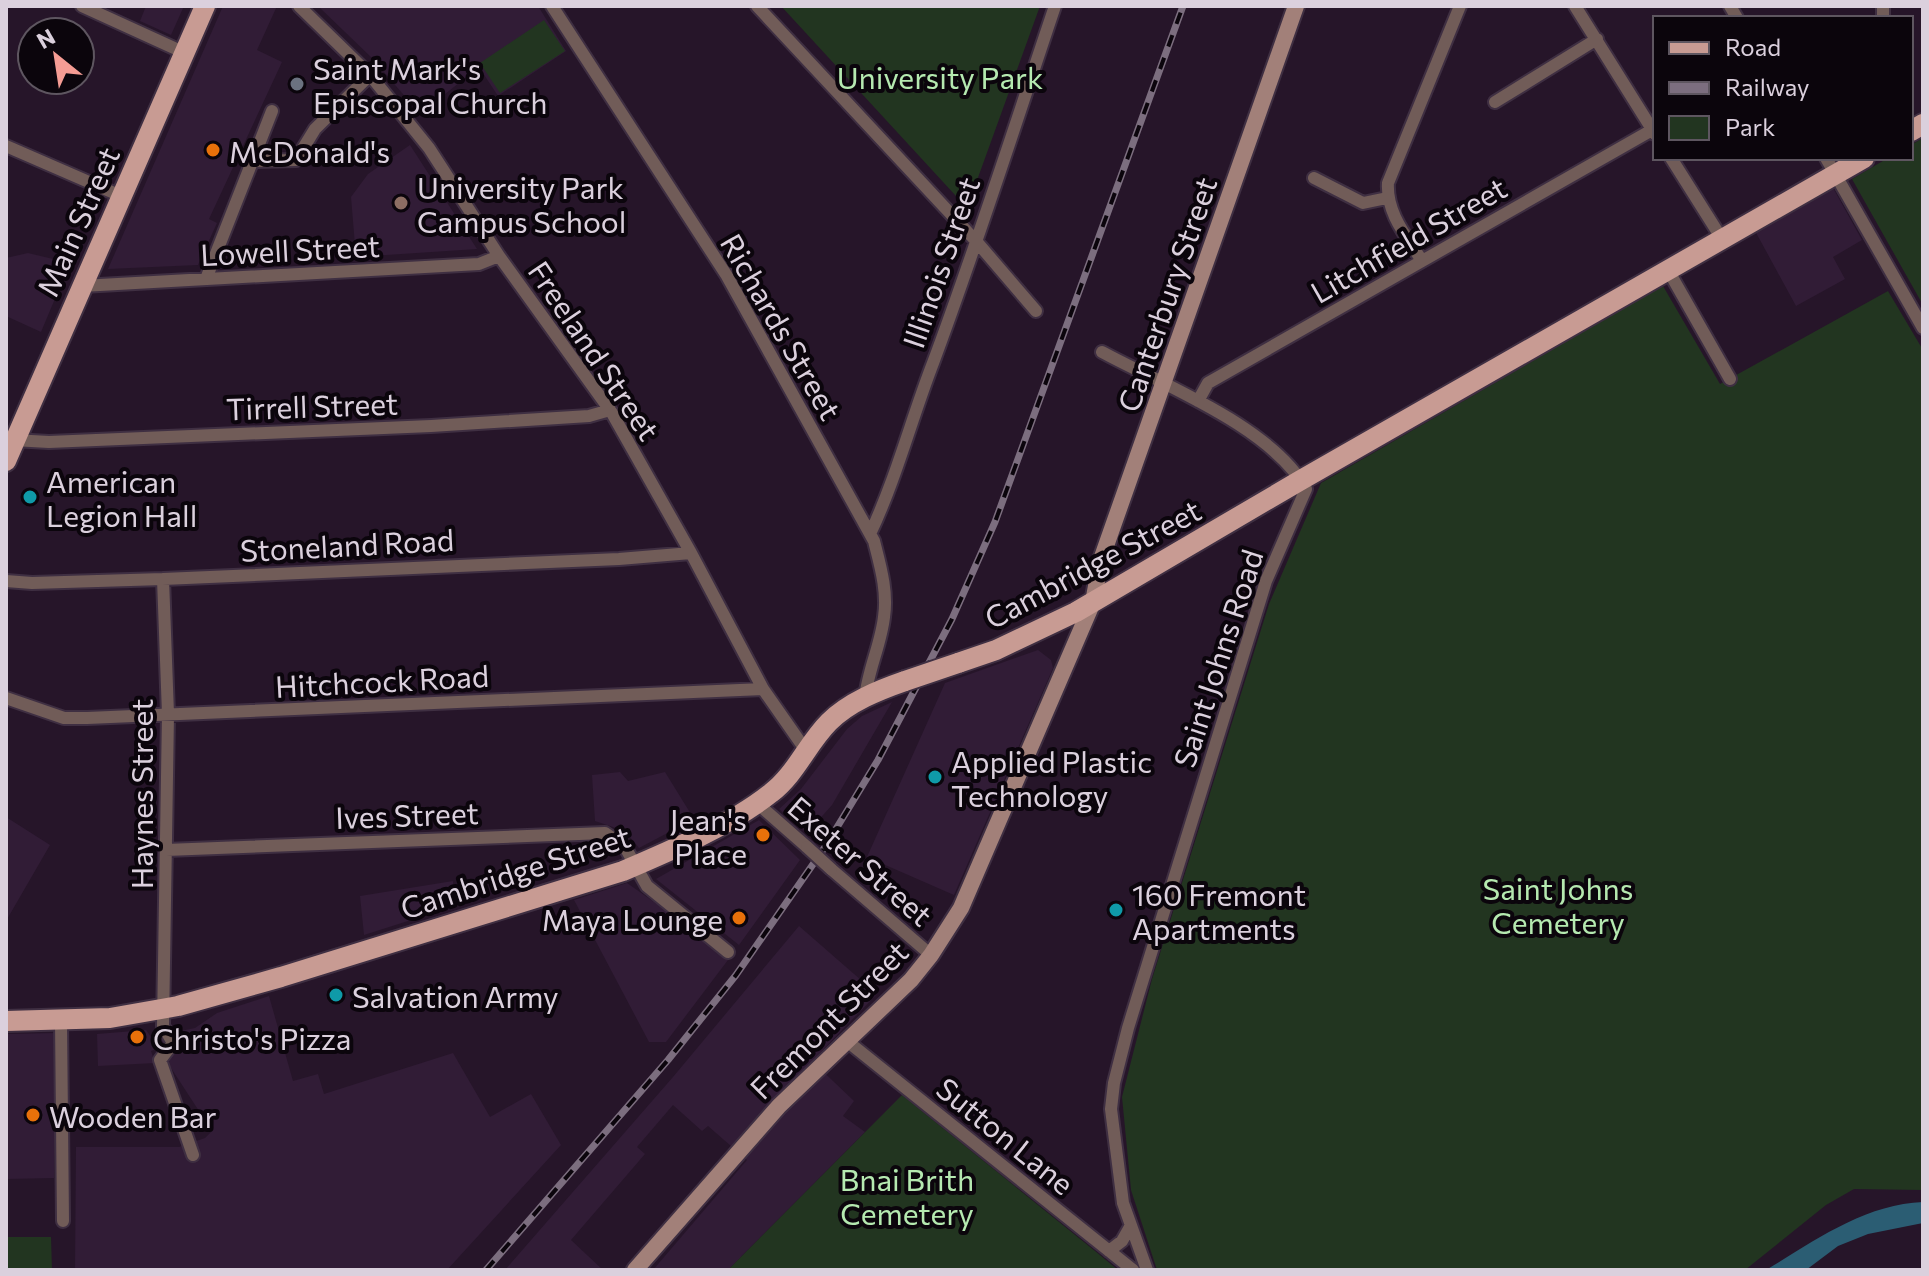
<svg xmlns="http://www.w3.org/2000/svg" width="1929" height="1276" font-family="Commissioner,sans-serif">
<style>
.built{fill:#311c36}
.green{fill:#223520}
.water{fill:#2b5d73}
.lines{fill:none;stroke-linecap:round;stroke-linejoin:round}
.street-casing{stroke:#3f2f42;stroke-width:16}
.secondary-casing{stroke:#3f2f42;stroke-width:20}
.primary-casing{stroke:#3f2f42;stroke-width:24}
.street{stroke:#715c58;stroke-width:12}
.secondary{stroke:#a28079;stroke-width:16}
.primary{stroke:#c89b93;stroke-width:20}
.rail-casing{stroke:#7c6e7f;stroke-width:7}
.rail{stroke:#0b050c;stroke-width:4;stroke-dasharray:12;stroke-linecap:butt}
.street-bridge-casing{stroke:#3f2f42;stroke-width:16;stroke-linecap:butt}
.primary-bridge-casing{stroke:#3f2f42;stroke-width:24;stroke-linecap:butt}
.street-bridge{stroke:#715c58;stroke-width:12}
.primary-bridge{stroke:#c89b93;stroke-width:20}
.worship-dot{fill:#6b7280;stroke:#0b050c;stroke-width:3}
.food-dot{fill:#e8710a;stroke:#0b050c;stroke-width:3}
.education-dot{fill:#8d6e63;stroke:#0b050c;stroke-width:3}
.culture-dot{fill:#0f9aa8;stroke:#0b050c;stroke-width:3}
.labels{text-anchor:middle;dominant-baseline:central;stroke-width:8;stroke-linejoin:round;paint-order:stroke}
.poi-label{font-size:30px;fill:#dbd0dd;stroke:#0b050c;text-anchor:start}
.park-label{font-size:30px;fill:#b5e9b0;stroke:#0b050c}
.street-label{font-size:30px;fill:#dbd0dd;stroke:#0b050c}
</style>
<rect width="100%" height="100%" fill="#261529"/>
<path class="built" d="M 146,6 L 184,6 L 171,35 L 140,21 Z
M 223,6 L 277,6 L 257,50 L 282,62 L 209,219 L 217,223 L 198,265 L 108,269 Z
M 318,6 L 538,6 L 566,51 L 498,96 L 479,67 L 420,114 L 372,58 Z
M 410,145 L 477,249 L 356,257 L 351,197 L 368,174 Z
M 1832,186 L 1862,240 L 1833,257 L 1845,279 L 1796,306 L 1754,229 Z
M 28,253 L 70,263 L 41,332 L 6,316 L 6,258 Z
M 1038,650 L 1051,660 L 1053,668 L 954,895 L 867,857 L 945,683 Z
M 892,702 L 832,805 L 807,833 L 779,809 L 801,789 L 847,729 L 862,716 Z
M 620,772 L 628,781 L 665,772 L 694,819 L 639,848 L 625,831 L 595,821 L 592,775 Z
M 6,817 L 50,845 L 6,921 Z
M 759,820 L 800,860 L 739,945 L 656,879 Z
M 453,881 L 455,906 L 364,935 L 360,896 Z
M 627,883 L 731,956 L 666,1042 L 649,1042 L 574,900 Z
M 799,926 L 877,994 L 812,1061 L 854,1101 L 843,1116 L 865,1132 L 728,1270 L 653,1270 L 747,1160 L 708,1126 L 702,1131 L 673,1105 L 637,1147 L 645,1154 L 571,1240 L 603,1270 L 505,1270 L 673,1077 Z
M 269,996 L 293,1081 L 318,1074 L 324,1094 L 453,1053 L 490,1117 L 531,1094 L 561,1145 L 447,1270 L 75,1270 L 76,1147 L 179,1147 L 205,1138 L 212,1131 L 158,1048 L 151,1051 L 155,1063 L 98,1066 L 97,1034 L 146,1030 L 151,1037 L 195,1028 L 217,1013 Z
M 56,1033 L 54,1178 L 6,1179 L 6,1034 Z"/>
<path class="green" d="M 781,6 L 1040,6 L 967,208 Z
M 544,20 L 565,51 L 500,93 L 480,63 Z
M 1923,138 L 1923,305 L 1852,179 L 1888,158 L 1911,158 L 1911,145 Z
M 1663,286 L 1720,384 L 1888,291 L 1923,350 L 1923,1190 L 1854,1189 L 1826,1205 L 1745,1270 L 1157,1270 L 1131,1190 L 1122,1097 L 1152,979 L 1269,604 L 1321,483 Z
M 902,1095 L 1095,1251 L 1118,1270 L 728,1270 Z
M 6,1237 L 51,1237 L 52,1270 L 6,1270 Z"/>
<path class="water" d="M 1923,1202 L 1923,1223 L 1868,1234 L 1838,1246 L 1806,1270 L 1766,1270 C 1814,1241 1865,1204 1923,1202 Z"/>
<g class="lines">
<defs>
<path id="street" d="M 82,6 L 185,53
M 299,6 L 370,75 L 429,148 L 499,256 L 612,413 L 691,553 L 763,689 L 807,752
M 552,6 L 727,276 L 874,541 C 880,565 888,591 884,617 C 881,644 868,670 865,698
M 757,6 L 976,241 L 1036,311
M 1575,6 L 1655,134
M 1730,6 L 1737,18
M 1883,6 L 1883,18
M 1495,102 L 1597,39
M 6,146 L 121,196
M 1671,158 L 1722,239
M 1826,158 L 1923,328
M 253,161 L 296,160 L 315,129 L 370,75
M 1314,178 L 1363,203 L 1387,198
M 1422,261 C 1407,237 1386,213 1388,183 L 1460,6
M 1668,270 L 1730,379
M 206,279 L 272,111
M 82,286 L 479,264 L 499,256
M 1102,352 C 1163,385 1272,427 1306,489 L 1266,581 L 1128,1028 L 1114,1083 L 1111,1109 L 1123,1203 L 1147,1270
M 1198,401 L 1208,383 L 1652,130
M 13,440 L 49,442 L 431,426 L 589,416 L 610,410
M 870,534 C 896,479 911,420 933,363 C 977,245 1015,125 1055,6
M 163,579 L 168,714 L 163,1026 L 173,1043 L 160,1060 L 193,1155
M 6,581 L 32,583 L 163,579 L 619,559 L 691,553
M 6,698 L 64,718 L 87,718 L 763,689
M 757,803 L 807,847
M 166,850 L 605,833 L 625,847 L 647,886 L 728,952
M 831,869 L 931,955
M 61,1021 L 63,1221
M 847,1041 L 1133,1270
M 1109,1251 L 1122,1241 L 1130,1227"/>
<path id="secondary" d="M 635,1270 L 779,1106 L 911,980 L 931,955 L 961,908 L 1093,602 L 1101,560 L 1296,6"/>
<path id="primary" d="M 1911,131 L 1923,124
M 6,461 L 205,6
M 958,663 L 996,650 L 1076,612 L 1301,480 L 1864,158
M 6,1021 L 110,1018 L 178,1006 L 281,977 L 623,871 C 670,851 731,825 771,793 C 796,774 807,744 829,722 C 849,702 879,690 905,681"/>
</defs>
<use href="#street" class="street-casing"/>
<use href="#secondary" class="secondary-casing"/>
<use href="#primary" class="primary-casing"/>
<use href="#street" class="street"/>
<use href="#secondary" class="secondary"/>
<use href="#primary" class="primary"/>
<defs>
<path id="rail" d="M 486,1270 L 668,1060 L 736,975 L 825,847 L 878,760 L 952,619 L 995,522 L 1183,6"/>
</defs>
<use href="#rail" class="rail-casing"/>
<use href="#rail" class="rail"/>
<defs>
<path id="street-bridge" d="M 807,847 L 831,869"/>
<path id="primary-bridge" d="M 905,681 L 958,663"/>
</defs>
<use href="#street-bridge" class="street-bridge-casing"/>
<use href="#primary-bridge" class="primary-bridge-casing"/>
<use href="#street-bridge" class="street-bridge"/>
<use href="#primary-bridge" class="primary-bridge"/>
</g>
<circle class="worship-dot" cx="297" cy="84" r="8"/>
<g class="food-dot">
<circle cx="213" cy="150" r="8"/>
<circle cx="763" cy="835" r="8"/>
<circle cx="739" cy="918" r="8"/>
<circle cx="137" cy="1037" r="8"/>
<circle cx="33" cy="1115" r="8"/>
</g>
<circle class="education-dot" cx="401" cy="203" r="8"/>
<g class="culture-dot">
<circle cx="30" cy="497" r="8"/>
<circle cx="935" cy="777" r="8"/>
<circle cx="1116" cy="910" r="8"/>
<circle cx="336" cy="995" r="8"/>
</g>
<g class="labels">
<g class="poi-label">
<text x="313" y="67">Saint Mark's<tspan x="313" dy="34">Episcopal Church</tspan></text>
<text x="229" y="150">McDonald's</text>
<text x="417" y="186">University Park<tspan x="417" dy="34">Campus School</tspan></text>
<text x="46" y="480">American<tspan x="46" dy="34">Legion Hall</tspan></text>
<text x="951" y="760">Applied Plastic<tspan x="951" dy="34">Technology</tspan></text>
<text x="747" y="818" text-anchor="end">Jean's<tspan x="747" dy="34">Place</tspan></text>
<text x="1132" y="893">160 Fremont<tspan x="1132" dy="34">Apartments</tspan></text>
<text x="723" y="918" text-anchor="end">Maya Lounge</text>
<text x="352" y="995">Salvation Army</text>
<text x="153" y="1037">Christo's Pizza</text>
<text x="49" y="1115">Wooden Bar</text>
</g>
<g class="park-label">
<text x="940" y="76">University Park</text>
<text x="1558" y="887">Saint Johns<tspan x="1558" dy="34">Cemetery</tspan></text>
<text x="907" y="1178">Bnai Brith<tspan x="907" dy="34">Cemetery</tspan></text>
</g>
<g class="street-label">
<text transform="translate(77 221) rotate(-66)">Main Street</text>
<text transform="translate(1408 239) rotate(-30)">Litchfield Street</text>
<text transform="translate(290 249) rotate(-3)">Lowell Street</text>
<text transform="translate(940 262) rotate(-71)">Illinois Street</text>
<text transform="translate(1166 294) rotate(-71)">Canterbury Street</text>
<text transform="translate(782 326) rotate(60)">Richards Street</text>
<text transform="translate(595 350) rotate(56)">Freeland Street</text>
<text transform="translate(312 405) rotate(-2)">Tirrell Street</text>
<text transform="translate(347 544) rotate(-3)">Stoneland Road</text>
<text transform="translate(1092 563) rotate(-28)">Cambridge Street</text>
<text transform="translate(1217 658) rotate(-72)">Saint Johns Road</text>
<text transform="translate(382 680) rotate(-3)">Hitchcock Road</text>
<text transform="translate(140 794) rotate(-90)">Haynes Street</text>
<text transform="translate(407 814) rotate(-2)">Ives Street</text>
<text transform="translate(861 860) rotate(41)">Exeter Street</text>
<text transform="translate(515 871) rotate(-18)">Cambridge Street</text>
<text transform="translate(828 1019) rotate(-45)">Fremont Street</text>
<text transform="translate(1006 1135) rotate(39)">Sutton Lane</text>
</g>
</g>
<rect width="1929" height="1276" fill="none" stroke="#dbd0dd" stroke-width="16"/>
<rect x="1653" y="16" width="260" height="144" fill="#0b050c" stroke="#5e5660" stroke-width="2"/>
<rect x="1669" y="42" width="40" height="12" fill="#c89b93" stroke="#5e5660" stroke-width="2"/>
<text x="1725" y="56" font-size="24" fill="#dbd0dd">Road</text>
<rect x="1669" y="82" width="40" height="12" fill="#7c6e7f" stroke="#5e5660" stroke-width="2"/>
<text x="1725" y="96" font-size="24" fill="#dbd0dd">Railway</text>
<rect x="1669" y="116" width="40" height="24" fill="#223520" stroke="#5e5660" stroke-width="2"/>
<text x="1725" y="136" font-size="24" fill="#dbd0dd">Park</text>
<g transform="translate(56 56) rotate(330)"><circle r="38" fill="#0b050c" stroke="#5e5660" stroke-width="2"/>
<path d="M0-6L14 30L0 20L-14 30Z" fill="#f59c94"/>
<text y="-12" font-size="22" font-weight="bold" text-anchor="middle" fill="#dbd0dd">N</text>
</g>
</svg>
